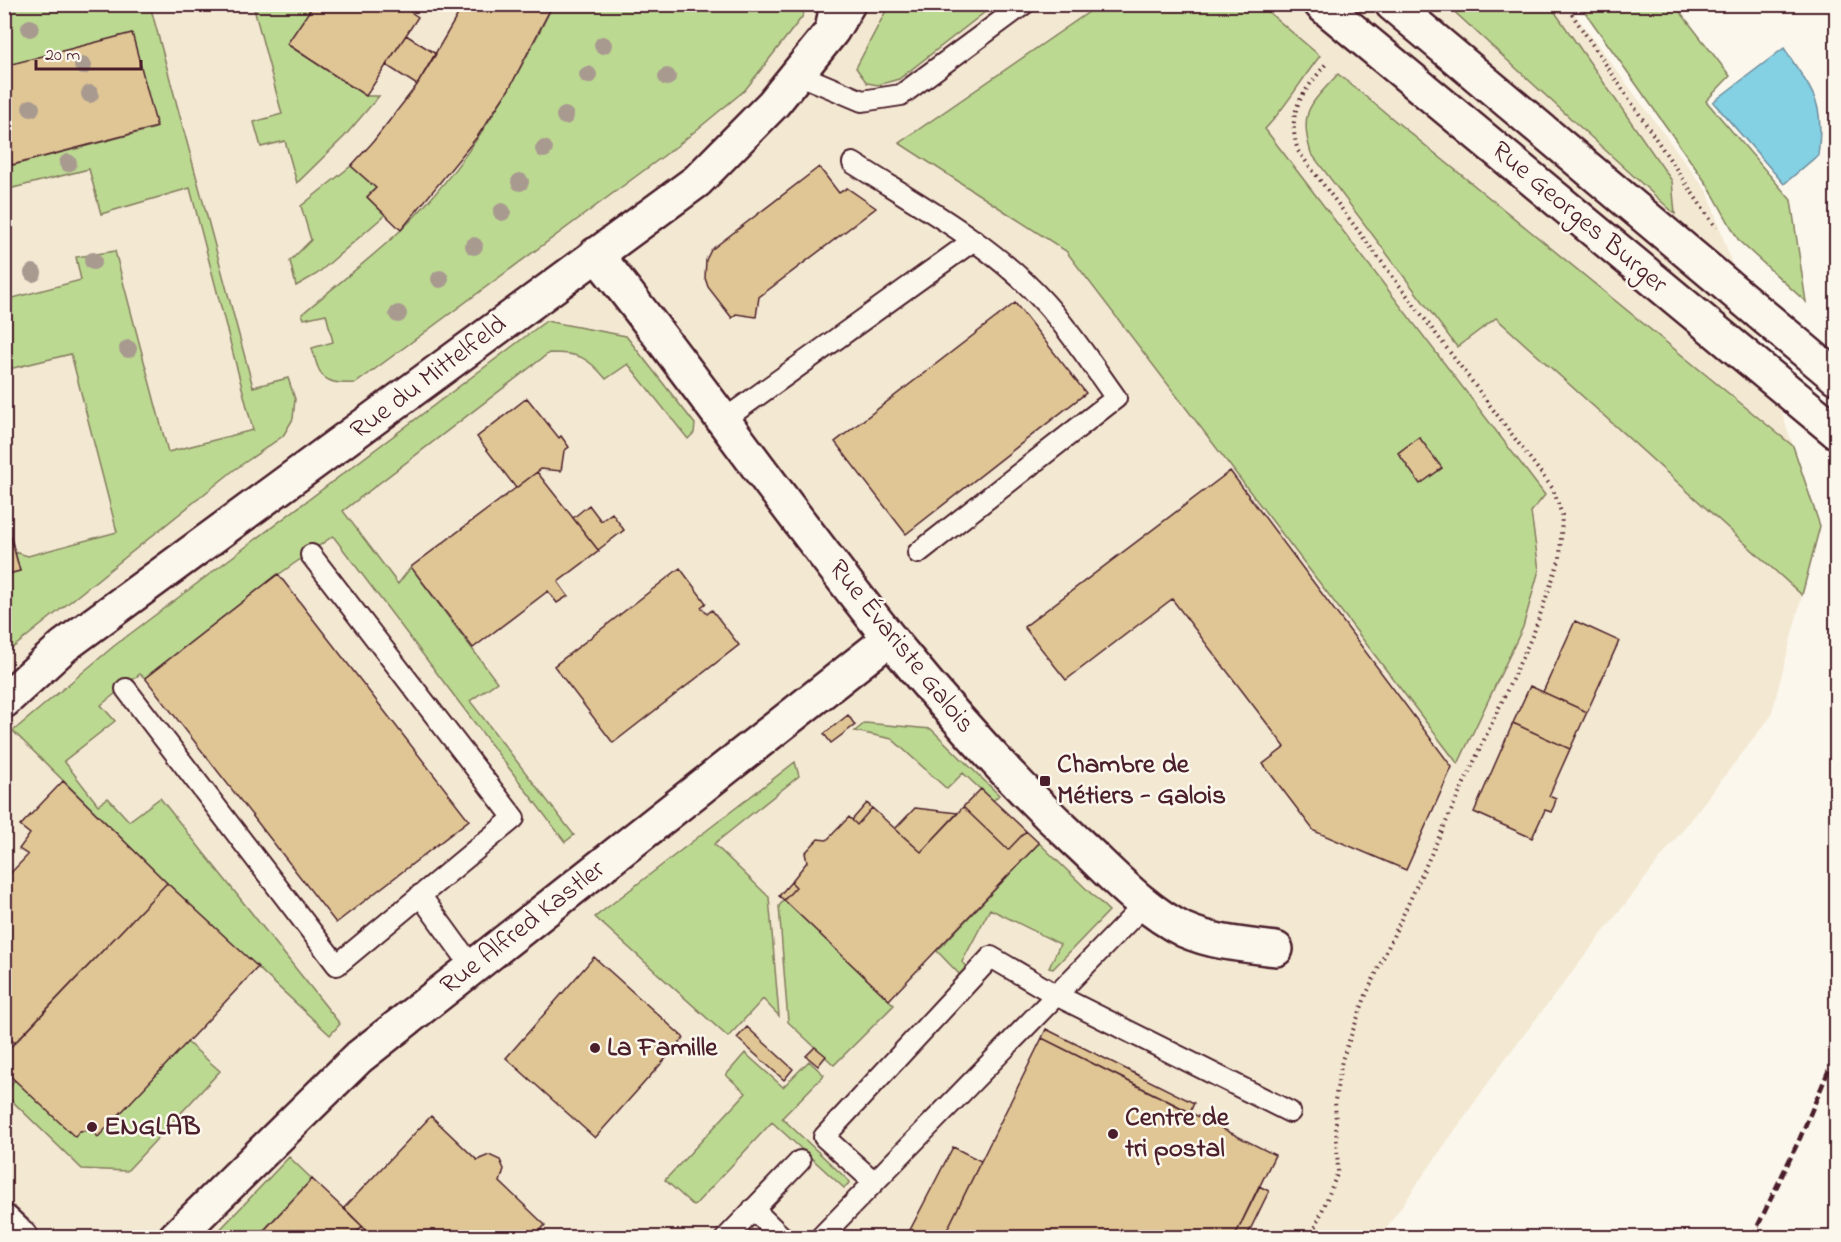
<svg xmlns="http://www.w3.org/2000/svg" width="1841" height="1242" font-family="'Indie Flower',sans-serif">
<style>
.built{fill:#f3e8d2}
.green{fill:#bcd991;stroke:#837c5e;stroke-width:1.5}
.water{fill:#84d1e4;stroke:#6d8a9a;stroke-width:1.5}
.building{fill:#e0c695;stroke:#4a1f2b;stroke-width:1.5}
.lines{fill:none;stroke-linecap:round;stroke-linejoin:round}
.lane-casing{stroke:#4a1f2b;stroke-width:24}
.street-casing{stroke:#4a1f2b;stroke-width:38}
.secondary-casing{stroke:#4a1f2b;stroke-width:38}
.path{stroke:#4a1f2b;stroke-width:4;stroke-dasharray:1.5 4.5;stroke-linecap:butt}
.lane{stroke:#fbf7ec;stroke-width:20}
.street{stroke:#fbf7ec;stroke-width:33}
.secondary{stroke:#fbf7ec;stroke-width:33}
.rail{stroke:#4a1f2b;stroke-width:4.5;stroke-dasharray:9 4.5;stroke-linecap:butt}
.tree{fill:#a99a90}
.poi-dot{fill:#4a1f2b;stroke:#fbf7ec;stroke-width:2}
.labels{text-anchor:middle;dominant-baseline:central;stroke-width:5;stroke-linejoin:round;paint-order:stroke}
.street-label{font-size:27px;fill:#4a1f2b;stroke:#fbf7ec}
.poi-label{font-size:27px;font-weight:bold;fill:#4a1f2b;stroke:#fbf7ec;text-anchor:start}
</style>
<rect width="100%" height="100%" fill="#fbf7ec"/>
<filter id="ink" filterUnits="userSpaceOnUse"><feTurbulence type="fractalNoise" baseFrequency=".0167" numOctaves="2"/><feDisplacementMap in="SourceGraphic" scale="12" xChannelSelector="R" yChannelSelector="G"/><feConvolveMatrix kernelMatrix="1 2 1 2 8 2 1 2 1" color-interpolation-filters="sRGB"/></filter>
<g filter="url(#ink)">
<path class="built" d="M 5,5 L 1568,5 L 1708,193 L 1820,526 L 1771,716 L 1505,1059 L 1380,1237 L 5,1238 Z"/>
<path class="green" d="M 5,5 L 150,5 L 253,387 L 288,378 L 295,399 L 293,419 L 283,436 L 234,470 L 5,654 L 5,575 L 20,571 L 15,552 L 28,556 L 117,532 L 71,354 L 5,370 L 5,300 L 81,280 L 76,257 L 115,251 L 168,452 L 253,430 L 190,188 L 101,214 L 89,169 L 5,190 L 4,135 L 13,165 L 156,128 L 132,34 L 5,66 Z
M 253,5 L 314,5 L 288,45 L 366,96 L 379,96 L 344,137 L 297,183 L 285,141 L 261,147 L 254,122 L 282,114 Z
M 553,5 L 807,5 L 802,17 L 745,90 L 677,146 L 356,383 C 323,385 320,378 312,348 L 333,342 L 326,314 L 304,319 L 302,314 C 335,286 369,260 400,231 C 466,168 514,85 553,5 Z
M 889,5 L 889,4 L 994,5 L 899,79 L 878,85 L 867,83 L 856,68 Z
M 1099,5 L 1260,5 L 1320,56 C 1301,80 1286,107 1265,129 L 1545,495 L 1531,512 L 1539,570 L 1523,627 L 1458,764 L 1066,251 L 899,143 Z
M 1447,5 L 1550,5 L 1672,181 L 1675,214 Z
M 1580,5 L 1675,5 L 1730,76 L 1706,101 L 1791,200 L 1806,302 L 1739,241 L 1709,187 Z
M 1338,74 L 1793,446 L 1820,526 L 1802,595 L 1496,318 L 1457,347 L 1311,153 C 1298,111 1311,104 1338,74 Z
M 351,166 L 376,188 L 367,197 L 385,215 L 317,274 L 296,286 L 290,261 L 311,240 L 301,206 Z
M 546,321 L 626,336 L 695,424 L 694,433 L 688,439 L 628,364 L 606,379 C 587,356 578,353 549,353 L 343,511 L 398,584 L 411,567 L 497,682 L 470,701 L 574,835 L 565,842 L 333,536 L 278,575 L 145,678 L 140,674 L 101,705 L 115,721 L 64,761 L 98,805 L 108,798 L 129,821 L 160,798 L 340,1024 L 330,1035 L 167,883 L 13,731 L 114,646 Z
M 865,723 L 931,729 L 999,795 L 993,801 L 963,773 L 947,789 L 892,739 L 855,731 Z
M 795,762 L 799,776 L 714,844 L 769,897 L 779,1016 L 763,999 L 728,1037 L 595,917 Z
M 1039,843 L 1109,911 L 1053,969 L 1049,968 L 1060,944 L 990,909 L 962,962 L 968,967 L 960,975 L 937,951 Z
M 784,900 L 894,1005 L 834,1065 L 788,1022 L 779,906 Z
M 187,1042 L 220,1071 L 127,1171 L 82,1169 L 6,1095 L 14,1080 L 80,1131 L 91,1130 L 98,1136 Z
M 745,1053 L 783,1087 L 809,1061 L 824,1075 L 782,1118 L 850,1182 L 844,1188 L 772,1122 L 694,1206 L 665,1180 L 746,1093 L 726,1075 Z
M 289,1157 L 312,1179 L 257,1237 L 212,1238 Z"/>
<path class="water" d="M 1784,48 C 1813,94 1825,99 1818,155 L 1784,184 L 1713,102 Z"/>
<path class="building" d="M 399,4 L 418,17 L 366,96 L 287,44 L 314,4 Z
M 464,4 L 553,4 L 509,89 L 477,137 L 401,230 L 367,197 L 376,188 L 351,166 L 372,143 L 417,85 Z
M 132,33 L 157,127 L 12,165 L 4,135 L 4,66 Z
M 406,35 L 436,54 L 417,85 L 386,65 Z
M 4,135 L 11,159 L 4,161 Z
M 819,167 L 839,193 L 847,188 L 876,208 L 759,297 L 756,317 L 736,314 L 732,318 L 708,287 L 705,278 L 706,260 L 711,250 Z
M 1015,303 L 1086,393 L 906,534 L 835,442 Z
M 527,398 L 559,438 L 561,436 L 569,447 L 564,451 L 561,471 L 541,469 L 516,488 L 477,437 Z
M 1419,437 L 1442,468 L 1420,484 L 1398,453 Z
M 1230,471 L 1452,767 L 1406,870 L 1314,831 L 1263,764 L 1285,747 L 1172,599 L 1066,680 L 1024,627 Z
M 537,472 L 599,551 L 558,582 L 568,596 L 557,603 L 548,591 L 473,648 L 411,567 Z
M 589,505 L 601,521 L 612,513 L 624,530 L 598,550 L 573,518 Z
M 4,512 L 20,571 L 4,575 Z
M 680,568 L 706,603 L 701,607 L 707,614 L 712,610 L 739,645 L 613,743 L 554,666 Z
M 278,574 L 469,820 L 336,923 L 145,678 Z
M 1575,621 L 1619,641 L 1587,712 L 1543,692 Z
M 1530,686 L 1587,712 L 1570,749 L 1513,723 Z
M 848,715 L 855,725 L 831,743 L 824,734 Z
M 1513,723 L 1570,749 L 1549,796 L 1556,799 L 1554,806 L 1551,812 L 1545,810 L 1532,838 L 1474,812 Z
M 63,781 L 167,883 L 15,1043 L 4,1033 L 4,896 L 11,889 L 4,884 L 4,880 L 28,855 L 19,849 L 30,834 L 20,826 Z
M 981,789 L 1026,831 L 1008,850 L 963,807 Z
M 867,803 L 872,808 L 857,825 L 852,820 Z
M 963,807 L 1008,850 L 1026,831 L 1039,843 L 889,1000 L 784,900 L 796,887 L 791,882 L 807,862 L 805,853 L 818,839 L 827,840 L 849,817 L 857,825 L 872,808 L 921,852 Z
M 915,808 L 958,813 L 921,852 L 895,829 Z
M 791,882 L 796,887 L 784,900 L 779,896 Z
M 167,883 L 258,967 L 98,1137 L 91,1130 L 80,1131 L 75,1137 L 4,1070 L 4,1054 Z
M 594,957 L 684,1038 L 595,1138 L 506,1058 Z
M 747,1027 L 793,1069 L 784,1080 L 737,1038 Z
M 1046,1029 L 1194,1103 L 1190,1112 L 1042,1038 Z
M 1042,1038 L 1275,1155 L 1234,1238 L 943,1238 Z
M 815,1047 L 826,1056 L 818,1066 L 806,1056 Z
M 431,1116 L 477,1160 L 489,1155 L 500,1160 L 504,1169 L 500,1182 L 545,1225 L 534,1238 L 374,1238 L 344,1208 Z
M 953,1147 L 981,1161 L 943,1238 L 919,1238 L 909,1232 Z
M 312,1179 L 362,1226 L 352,1238 L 257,1238 Z
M 1259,1186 L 1269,1191 L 1246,1238 L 1234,1238 Z
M 362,1226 L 374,1238 L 352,1238 Z"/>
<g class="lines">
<defs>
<path id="lane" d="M 798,74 L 862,101 L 901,95 L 1024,4
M 853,163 C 919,205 992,244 1045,303 C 1071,332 1093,366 1116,398 L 918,553
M 725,419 L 974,240
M 126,689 L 337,965 L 514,818 L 311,555
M 420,895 L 473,968
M 874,1182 L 824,1137 L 991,957 L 1056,995 L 1290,1112
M 753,1209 L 783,1238
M 726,1238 L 800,1161
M 820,1238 L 1145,904"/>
<path id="street" d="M 837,4 L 832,31 L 848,4
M 596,254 C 754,451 890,668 1076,841 C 1109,871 1143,910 1184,930 C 1214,943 1244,945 1276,949
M 4,701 L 64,646 L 697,181 L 773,104 L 832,31
M 4,1222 L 21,1238
M 175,1238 L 359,1057 L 889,639"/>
<path id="secondary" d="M 1321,4 L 1836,431
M 1392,4 L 1836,377"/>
</defs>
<use href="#lane" class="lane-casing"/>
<use href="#street" class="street-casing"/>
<use href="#secondary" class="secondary-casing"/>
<path class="path" d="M 1565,4 L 1716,228
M 1311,1238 L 1338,1172 L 1335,1100 L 1342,1060 L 1366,995 L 1534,632 L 1560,558 L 1562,515 L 1553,489 L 1298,151 C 1285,108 1304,93 1328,61"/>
<use href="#lane" class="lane"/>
<use href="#street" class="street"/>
<use href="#secondary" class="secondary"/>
<path class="rail" d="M 1752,1238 L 1800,1138 L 1836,1053"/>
</g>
<g class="tree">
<circle cx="30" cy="28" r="9"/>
<circle cx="603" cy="45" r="9"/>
<circle cx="83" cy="66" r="9"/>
<circle cx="588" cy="75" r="9"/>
<circle cx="667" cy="77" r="9"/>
<circle cx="90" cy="94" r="9"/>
<circle cx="31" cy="108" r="9"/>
<circle cx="565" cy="116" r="9"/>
<circle cx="544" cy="149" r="9"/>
<circle cx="68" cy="163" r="9"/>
<circle cx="520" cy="182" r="9"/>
<circle cx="502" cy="212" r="9"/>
<circle cx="474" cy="246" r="9"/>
<circle cx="93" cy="261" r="9"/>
<circle cx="33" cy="273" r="9"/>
<circle cx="440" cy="279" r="9"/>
<circle cx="398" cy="314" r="9"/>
<circle cx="128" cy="349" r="9"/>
</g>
</g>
<g class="poi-dot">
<rect x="1039" y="775" width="12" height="12" rx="3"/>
<circle cx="595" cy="1048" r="6"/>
<circle cx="92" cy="1127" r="6"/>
<circle cx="1113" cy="1134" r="6"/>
</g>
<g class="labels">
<g class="street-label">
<text transform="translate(1579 218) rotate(40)">Rue Georges Burger</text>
<text transform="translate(429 378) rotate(-37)">Rue du Mittelfeld</text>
<text transform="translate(901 647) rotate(51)">Rue Évariste Galois</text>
<text transform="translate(523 928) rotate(-38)">Rue Alfred Kastler</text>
</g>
<g class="poi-label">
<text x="1057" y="765">Chambre de<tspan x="1057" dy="31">Métiers - Galois</tspan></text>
<text x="607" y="1048">La Famille</text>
<text x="1125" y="1118">Centre de<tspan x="1125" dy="31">tri postal</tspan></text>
<text x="104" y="1127">ENGLAB</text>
</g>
</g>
<rect width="1841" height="1242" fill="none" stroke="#fbf7ec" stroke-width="24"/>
<rect x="12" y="12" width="1817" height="1218" fill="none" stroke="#4a1f2b" stroke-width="2" filter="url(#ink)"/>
<path d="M36 60v9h105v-9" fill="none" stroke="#4a1f2b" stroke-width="3"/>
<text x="45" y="60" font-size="18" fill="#4a1f2b" stroke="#fbf7ec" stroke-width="4.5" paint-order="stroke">20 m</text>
</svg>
